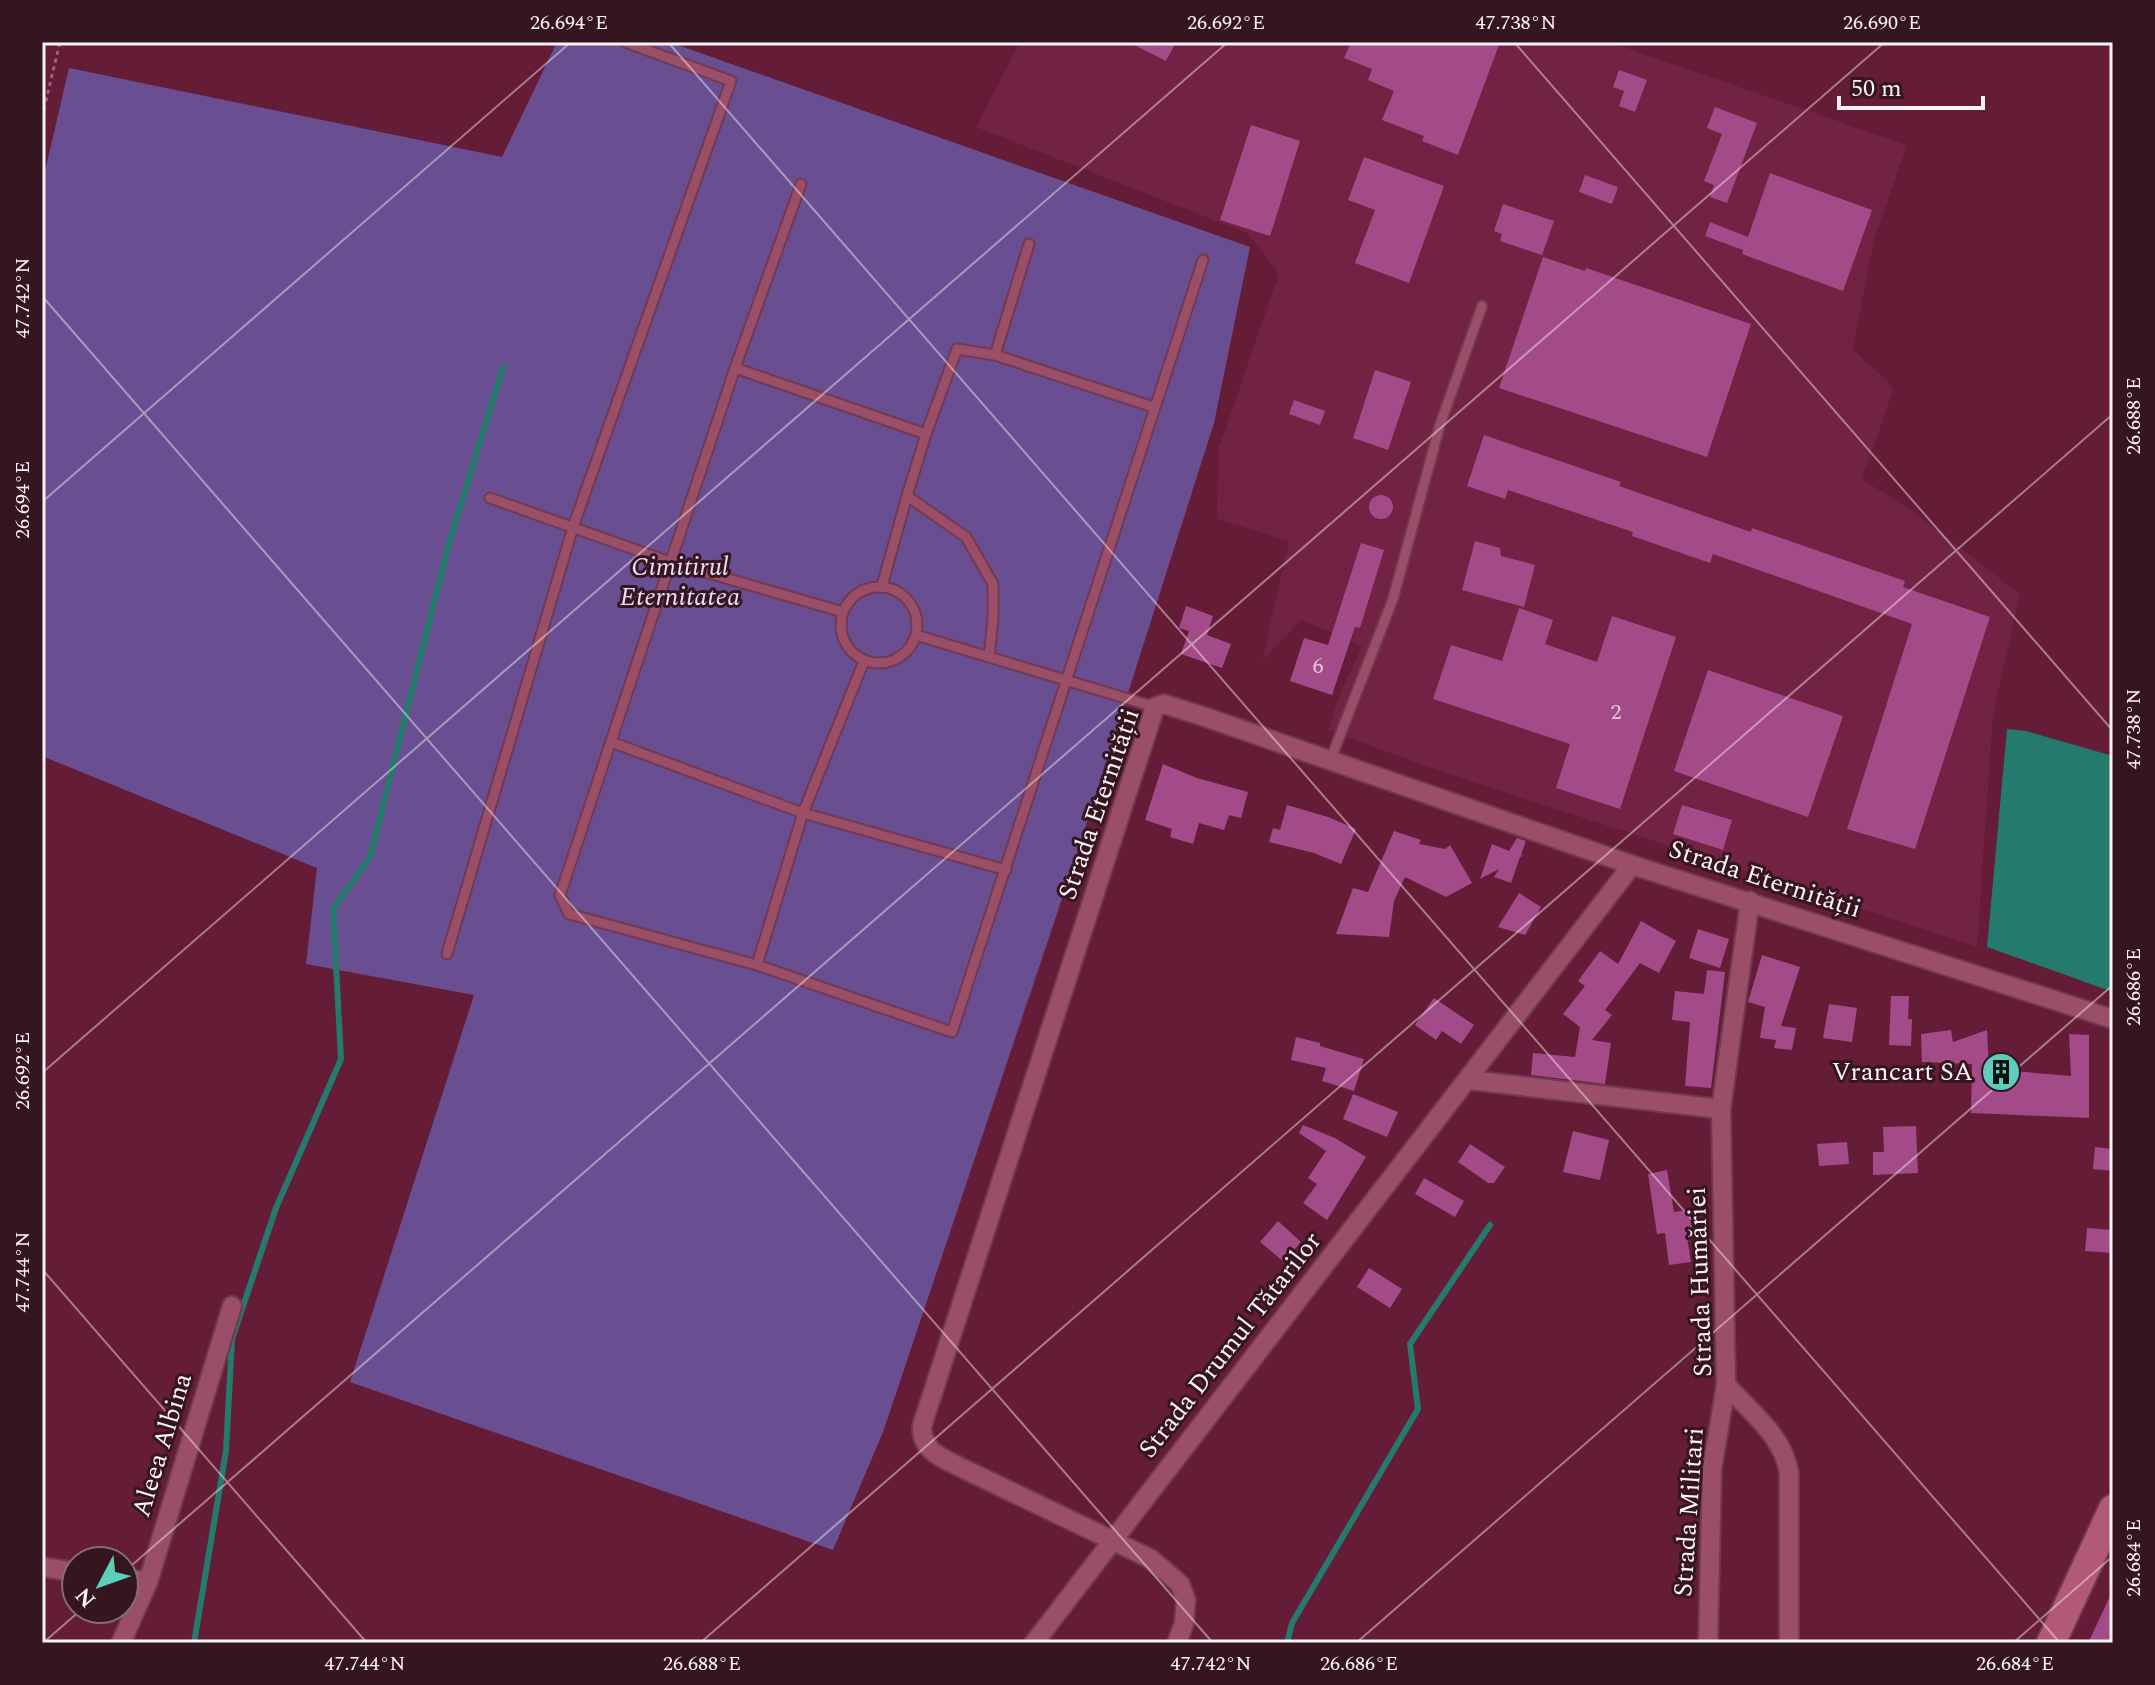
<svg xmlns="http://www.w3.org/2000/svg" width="2155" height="1685" font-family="Spectral,serif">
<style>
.built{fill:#722242}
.green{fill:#694f91}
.water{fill:#247a6d}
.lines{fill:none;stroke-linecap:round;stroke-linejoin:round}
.stream{stroke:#247a6d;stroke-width:6}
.building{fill:#a34b88}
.service-casing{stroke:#713a52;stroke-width:13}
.minor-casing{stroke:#713a52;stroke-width:22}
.primary-casing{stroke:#713a52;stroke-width:32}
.path{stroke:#986679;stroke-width:3;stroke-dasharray:4 4;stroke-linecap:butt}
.service{stroke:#9b4e67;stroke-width:9}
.minor{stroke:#9b4e67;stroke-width:18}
.primary{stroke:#b25976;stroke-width:28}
.ticks{fill:none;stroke:#fbf2f4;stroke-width:2;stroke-opacity:0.45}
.labels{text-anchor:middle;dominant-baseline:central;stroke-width:6;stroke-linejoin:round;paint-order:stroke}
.number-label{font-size:22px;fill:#e5c8d9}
.park-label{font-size:26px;font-style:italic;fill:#e7dff8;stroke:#351520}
.street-label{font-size:26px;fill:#fbf2f4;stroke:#351520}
.poi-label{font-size:26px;fill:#fbf2f4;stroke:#351520;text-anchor:end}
.neatline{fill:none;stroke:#fbf2f4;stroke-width:3}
.ticks-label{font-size:20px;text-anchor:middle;fill:#fbf2f4}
</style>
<rect width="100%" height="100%" fill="#641c37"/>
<path class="built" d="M 1020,42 L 1609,42 L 1907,145 L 1874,240 L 1853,349 L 1894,388 L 1862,479 L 1914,512 L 2020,594 L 1993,715 L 1977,947 L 1431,768 L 1328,730 L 1338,699 L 1362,646 L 1301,620 L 1262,661 L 1289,541 L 1217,519 L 1218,450 L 1279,274 L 1247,233 L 976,127 Z"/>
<path class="green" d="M 557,42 L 669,42 L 1250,247 L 1214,423 L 1072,869 L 883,1432 L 833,1550 L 350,1382 L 474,995 L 306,964 L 317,868 L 42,756 L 42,184 L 69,68 L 502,157 Z"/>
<path class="water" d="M 2007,729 L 2026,731 L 2113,756 L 2113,992 L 1987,947 Z"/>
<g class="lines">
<path class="stream" d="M 194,1643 L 226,1451 L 232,1339 L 276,1208 L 341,1059 L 333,909 L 370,857 L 448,547 L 503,367
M 1287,1643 L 1292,1623 L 1418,1409 L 1410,1344 L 1490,1225"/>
</g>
<path class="building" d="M 1128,42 L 1176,42 L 1166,61 Z
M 1351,42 L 1500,42 L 1458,155 L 1422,141 L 1424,136 L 1382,120 L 1394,91 L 1368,80 L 1372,69 L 1344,58 Z
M 1619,70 L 1647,80 L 1635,112 L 1619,106 L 1624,91 L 1613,87 Z
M 1715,107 L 1757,123 L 1727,203 L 1710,197 L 1714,185 L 1704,181 L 1722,134 L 1707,128 Z
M 1251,125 L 1300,141 L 1270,236 L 1220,220 Z
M 1364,157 L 1444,186 L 1409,283 L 1355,263 L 1375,210 L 1348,200 Z
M 1770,173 L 1872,210 L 1843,291 L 1742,254 L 1743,250 L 1705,236 L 1710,222 L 1748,237 Z
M 1585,175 L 1618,187 L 1612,204 L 1579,192 Z
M 1503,204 L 1554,221 L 1542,255 L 1500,241 L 1502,234 L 1494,231 Z
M 1543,257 L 1585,271 L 1586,268 L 1751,324 L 1707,457 L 1499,388 Z
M 1375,370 L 1411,382 L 1388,450 L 1353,438 Z
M 1294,400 L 1325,411 L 1320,425 L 1289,414 Z
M 1484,435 L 1621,482 L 1619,486 L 1751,532 L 1752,528 L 1905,581 L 1903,587 L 1990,617 L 1915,849 L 1847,829 L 1912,624 L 1713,554 L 1710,563 L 1632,536 L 1633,532 L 1508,490 L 1505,499 L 1467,486 Z
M1369 507a12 12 0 1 1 24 0a12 12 0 1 1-24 0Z
M 1475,541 L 1500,548 L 1501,556 L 1535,565 L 1524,607 L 1462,590 Z
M 1361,543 L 1384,550 L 1360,628 L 1355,627 L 1332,695 L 1290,681 L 1304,638 L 1328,645 Z
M 1186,606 L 1213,616 L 1207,635 L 1231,644 L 1222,668 L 1181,654 L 1189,631 L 1179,628 Z
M 1519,608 L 1553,620 L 1545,644 L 1597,662 L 1612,616 L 1676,637 L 1620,809 L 1556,788 L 1570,744 L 1433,699 L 1451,645 L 1502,661 Z
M 1708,670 L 1843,716 L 1808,817 L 1674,771 Z
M 1163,764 L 1197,778 L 1248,792 L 1241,818 L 1229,815 L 1224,830 L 1199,823 L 1193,844 L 1170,837 L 1172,829 L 1145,820 Z
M 1287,805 L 1328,817 L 1356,829 L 1341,864 L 1314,853 L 1269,842 L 1273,828 L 1280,830 Z
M 1682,805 L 1732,820 L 1723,850 L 1673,834 Z
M 1394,831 L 1421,840 L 1419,844 L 1445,849 L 1450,845 L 1472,883 L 1446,897 L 1405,877 L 1394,901 L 1389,937 L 1336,934 L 1353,888 L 1368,892 Z
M 1517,838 L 1526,841 L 1521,855 L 1523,856 L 1520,857 L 1511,883 L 1494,877 L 1499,869 L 1480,879 L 1492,844 L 1509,851 Z
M 1519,893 L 1541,907 L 1525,935 L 1498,927 Z
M 1641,921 L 1676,941 L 1659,973 L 1640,963 L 1605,1010 L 1612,1015 L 1592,1040 L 1611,1043 L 1605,1084 L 1531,1075 L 1533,1053 L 1575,1057 L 1580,1027 L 1563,1014 L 1585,986 L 1578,981 L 1600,951 L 1618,964 Z
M 1698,929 L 1729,939 L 1720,968 L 1689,958 Z
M 1762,955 L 1800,967 L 1781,1026 L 1796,1028 L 1792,1050 L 1774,1048 L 1776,1040 L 1760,1038 L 1765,1007 L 1748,1002 Z
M 1707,970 L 1725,972 L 1711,1088 L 1685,1086 L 1690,1022 L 1672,1020 L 1675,991 L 1704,994 Z
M 1891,996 L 1909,996 L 1908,1019 L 1912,1019 L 1911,1046 L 1889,1045 Z
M 1434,998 L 1474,1025 L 1461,1044 L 1442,1031 L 1436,1040 L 1415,1025 Z
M 1829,1004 L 1857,1008 L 1852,1042 L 1823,1038 Z
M 1951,1030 L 1953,1042 L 1987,1030 L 1989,1069 L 2071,1076 L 2069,1034 L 2089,1035 L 2089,1118 L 1971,1113 L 1972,1064 L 1922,1062 L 1921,1034 Z
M 1296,1037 L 1320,1043 L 1320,1046 L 1364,1059 L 1354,1091 L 1322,1081 L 1326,1068 L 1291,1060 Z
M 1353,1094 L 1398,1112 L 1387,1137 L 1343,1119 Z
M 1303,1125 L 1335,1138 L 1366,1157 L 1327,1220 L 1303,1203 L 1317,1184 L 1308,1178 L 1326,1151 L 1299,1133 Z
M 1916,1126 L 1918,1173 L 1873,1175 L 1873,1152 L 1884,1152 L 1883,1127 Z
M 1573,1131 L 1609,1140 L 1600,1180 L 1563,1172 Z
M 1847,1142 L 1849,1164 L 1819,1166 L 1817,1144 Z
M 1470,1144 L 1505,1167 L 1494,1183 L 1488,1183 L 1458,1162 Z
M 2095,1147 L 2113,1149 L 2113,1171 L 2093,1169 Z
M 1667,1170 L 1674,1212 L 1689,1210 L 1692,1230 L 1686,1230 L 1691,1262 L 1669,1265 L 1665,1233 L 1657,1234 L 1648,1174 Z
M 1424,1178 L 1464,1201 L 1455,1217 L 1415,1194 Z
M 1278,1221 L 1301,1242 L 1284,1262 L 1260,1242 Z
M 2087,1228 L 2113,1230 L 2113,1253 L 2085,1251 Z
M 1369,1268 L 1402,1289 L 1390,1308 L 1357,1287 Z
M 2113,1590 L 2113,1643 L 2088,1643 Z"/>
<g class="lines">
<defs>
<path id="service" d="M 801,184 L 735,368 L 560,895 L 569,914 L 757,965 L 952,1032 L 1203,260
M 995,355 L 1029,244
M 735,368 L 926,434
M 907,496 L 926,434 L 957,349 L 995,355 L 1153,407
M 490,498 L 670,562 L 843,612
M 882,586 L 907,496 L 966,537 L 993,584 L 993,618 L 989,657
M841 625a38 38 0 1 1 76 0a38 38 0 1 1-76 0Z
M 916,635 L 1155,707
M 611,742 L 803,813 L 1006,870
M 1330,761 L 1393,599 L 1440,425 L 1482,306
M 447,954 L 573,527 L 731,81 L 625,42
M 757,965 L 803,813 L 864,661"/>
<path id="minor" d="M 1750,901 L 1721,1109 L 1726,1385 C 1750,1411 1784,1437 1789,1473 L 1789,1643
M 1469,1080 L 1721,1109
M 42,1567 L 76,1572
M 124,1578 L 148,1582
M 121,1643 L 148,1582 L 232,1306
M 1034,1643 L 1632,865
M 1177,1643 L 1184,1623 L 1186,1600 L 1180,1584 L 1151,1559 L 960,1467 C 940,1457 921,1450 922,1426 L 1155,707 L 1164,704 L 1205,717 L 1632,865 L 2113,1019
M 1708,1643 L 1712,1469 L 1726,1385"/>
<path id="primary" d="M 2051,1643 L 2113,1509"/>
</defs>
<use href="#service" class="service-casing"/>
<use href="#minor" class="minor-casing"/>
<use href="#primary" class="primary-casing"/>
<path class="path" d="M 42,117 L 60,42"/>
<use href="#service" class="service"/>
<use href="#minor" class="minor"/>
<use href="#primary" class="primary"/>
</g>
<path class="ticks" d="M 668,42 L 2060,1643M 1514,42 L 2113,731M 42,296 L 1213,1643M 42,502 L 571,42M 42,1073 L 1228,42M 42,1269 L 367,1643M 124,1572 L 1885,42M 43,1643 L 82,1609M 700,1643 L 2113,414M 1356,1643 L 2113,985M 2013,1643 L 2113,1556"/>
<defs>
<symbol id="building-disc" viewBox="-11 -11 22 22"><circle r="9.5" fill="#5ccebb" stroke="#351520"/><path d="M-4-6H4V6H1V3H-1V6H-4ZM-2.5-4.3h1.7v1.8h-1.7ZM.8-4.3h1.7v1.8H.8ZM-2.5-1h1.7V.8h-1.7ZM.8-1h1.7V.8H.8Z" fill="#111"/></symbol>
</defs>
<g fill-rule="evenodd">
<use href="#building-disc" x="1979" y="1050" width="44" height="44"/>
</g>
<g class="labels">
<g class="number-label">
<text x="1318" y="666">6</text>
<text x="1616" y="712">2</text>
</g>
<g class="park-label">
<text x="680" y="567">Cimitirul<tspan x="680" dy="30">Eternitatea</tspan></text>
</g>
<g class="street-label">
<text transform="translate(1099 804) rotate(-71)">Strada Eternității</text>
<text transform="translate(1765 879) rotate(18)">Strada Eternității</text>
<text transform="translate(1700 1282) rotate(-92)">Strada Humăriei</text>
<text transform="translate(1230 1345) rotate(-52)">Strada Drumul Tătarilor</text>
<text transform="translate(162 1445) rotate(-73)">Aleea Albina</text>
<text transform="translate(1689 1512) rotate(-86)">Strada Militari</text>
</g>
<g class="poi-label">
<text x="1973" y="1072">Vrancart SA</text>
</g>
</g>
<rect width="2155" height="1685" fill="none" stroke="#351520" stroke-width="88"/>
<g transform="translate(100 1585) rotate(229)"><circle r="38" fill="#351520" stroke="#846d75" stroke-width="2"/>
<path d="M0-6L14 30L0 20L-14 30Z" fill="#5ccebb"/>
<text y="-12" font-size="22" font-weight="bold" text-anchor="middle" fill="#fbf2f4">N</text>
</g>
<path d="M1839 96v12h144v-12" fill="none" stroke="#fbf2f4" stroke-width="4"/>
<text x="1851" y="96" font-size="24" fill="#fbf2f4" stroke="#351520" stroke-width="6" paint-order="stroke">50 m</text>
<rect x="44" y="44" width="2067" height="1597" class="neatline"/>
<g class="ticks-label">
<text x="569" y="29">26.694°E</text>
<text x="1226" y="29">26.692°E</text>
<text x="1516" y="29">47.738°N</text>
<text x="1882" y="29">26.690°E</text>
<text transform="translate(22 298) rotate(-90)" y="7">47.742°N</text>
<text transform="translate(2133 416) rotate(-90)" y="7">26.688°E</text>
<text transform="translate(22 500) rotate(-90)" y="7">26.694°E</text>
<text transform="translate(2133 729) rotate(-90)" y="7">47.738°N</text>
<text transform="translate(2133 987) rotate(-90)" y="7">26.686°E</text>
<text transform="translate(22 1071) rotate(-90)" y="7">26.692°E</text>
<text transform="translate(22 1272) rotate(-90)" y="7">47.744°N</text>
<text transform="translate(2133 1558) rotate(-90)" y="7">26.684°E</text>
<text x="365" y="1670">47.744°N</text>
<text x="702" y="1670">26.688°E</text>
<text x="1211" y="1670">47.742°N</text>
<text x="1359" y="1670">26.686°E</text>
<text x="2015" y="1670">26.684°E</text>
</g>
</svg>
